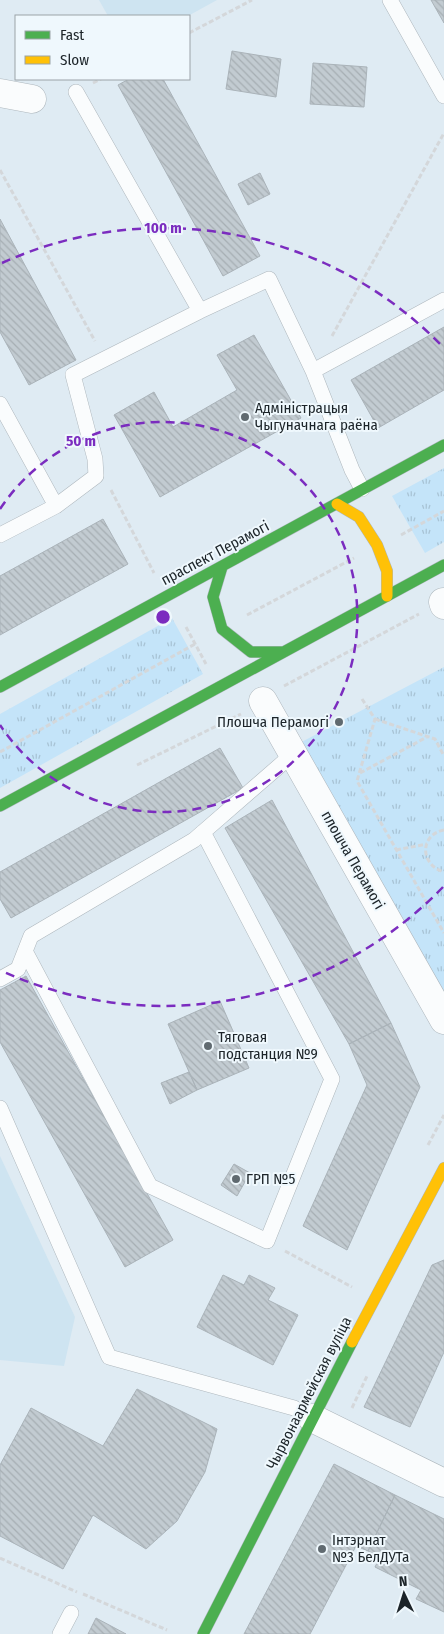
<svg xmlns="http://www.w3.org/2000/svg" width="444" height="1634" font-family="'Fira Sans Condensed',sans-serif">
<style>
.built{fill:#cee4f1}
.park{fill:url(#park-tufts)}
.building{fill:url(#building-back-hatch);stroke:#aab3b9}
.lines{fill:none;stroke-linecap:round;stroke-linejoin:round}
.lane-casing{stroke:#aeb7bd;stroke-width:16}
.street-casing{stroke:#aeb7bd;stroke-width:29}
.fast-casing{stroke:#aeb7bd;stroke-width:12}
.slow-casing{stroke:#aeb7bd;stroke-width:12}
.path{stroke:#d4d7da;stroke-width:3;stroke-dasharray:5 2.5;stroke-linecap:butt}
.lane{stroke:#fafcfd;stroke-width:15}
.street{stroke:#fafcfd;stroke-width:28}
.fast{stroke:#4caf50;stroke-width:11}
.slow{stroke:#ffc107;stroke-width:11}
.ring{fill:none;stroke:#7b2cbf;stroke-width:2.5;stroke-dasharray:9 6}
.poi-dot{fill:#606a70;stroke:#eff8fd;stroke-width:2}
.labels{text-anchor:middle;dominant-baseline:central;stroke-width:4;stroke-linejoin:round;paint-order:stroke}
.poi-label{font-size:15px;fill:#1c2429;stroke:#eff8fd;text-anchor:start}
.street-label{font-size:15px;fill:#1c2429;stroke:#eff8fd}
.centre{fill:#7b2cbf;stroke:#eff8fd;stroke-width:2.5}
.ring-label{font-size:15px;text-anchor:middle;font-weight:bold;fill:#7b2cbf;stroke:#eff8fd;stroke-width:4;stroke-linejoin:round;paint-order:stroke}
</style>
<defs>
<pattern id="park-tufts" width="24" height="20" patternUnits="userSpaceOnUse" patternTransform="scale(1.25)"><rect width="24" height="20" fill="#c4e4f9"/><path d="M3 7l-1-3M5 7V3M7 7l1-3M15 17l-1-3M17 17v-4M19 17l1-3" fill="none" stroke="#a8c3d5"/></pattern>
<pattern id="building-back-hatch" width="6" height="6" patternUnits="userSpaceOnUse" patternTransform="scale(1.25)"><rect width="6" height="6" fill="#c2cbd1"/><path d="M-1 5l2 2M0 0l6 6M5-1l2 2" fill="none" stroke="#a6aeb3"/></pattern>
</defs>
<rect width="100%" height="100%" fill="#dfebf3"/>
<path class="built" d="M 99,0 L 217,0 L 188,16 L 108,16 Z
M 0,1156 L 75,1317 L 64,1366 L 0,1360 Z"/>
<path class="park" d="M 444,468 L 444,542 L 425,553 L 392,496 Z
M 172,618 L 203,674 L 0,788 L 0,714 Z
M 444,667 L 444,1024 L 294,746 Z"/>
<path class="building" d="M 431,0 L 444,0 L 444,23 Z
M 232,51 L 281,59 L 276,97 L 226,89 Z
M 313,63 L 367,67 L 364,107 L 310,104 Z
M 129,79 L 163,79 L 260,256 L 223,276 L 118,85 Z
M 260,173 L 270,194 L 248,205 L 238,184 Z
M 0,219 L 76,360 L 29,385 L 0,332 Z
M 444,327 L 444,390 L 378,428 L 351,380 Z
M 254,335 L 301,418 L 160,497 L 114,415 L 154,392 L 173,427 L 237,390 L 217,355 Z
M 103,519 L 128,564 L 0,635 L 0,576 Z
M 220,748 L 243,788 L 11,918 L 0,899 L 0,872 Z
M 272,800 L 391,1023 L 349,1044 L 225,828 Z
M 26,976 L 173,1240 L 125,1267 L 0,1042 L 0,990 Z
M 220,1001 L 249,1068 L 197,1090 L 168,1024 Z
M 391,1023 L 420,1087 L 347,1250 L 303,1226 L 367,1085 L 349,1044 Z
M 189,1072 L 197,1090 L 170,1104 L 161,1083 Z
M 234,1164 L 250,1173 L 237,1196 L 221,1185 Z
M 444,1260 L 444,1352 L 410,1427 L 364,1407 L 432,1265 Z
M 223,1275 L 244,1285 L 249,1275 L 275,1288 L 268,1300 L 298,1315 L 273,1365 L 197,1327 Z
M 137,1389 L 217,1429 L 205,1472 L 177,1521 L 146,1549 L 93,1515 L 63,1569 L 0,1536 L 0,1465 L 31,1408 L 103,1446 Z
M 334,1464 L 395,1495 L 368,1551 L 356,1546 L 310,1634 L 244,1634 Z
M 395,1495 L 444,1519 L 444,1612 L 416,1599 L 421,1590 L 375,1567 L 380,1557 L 368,1551 Z
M 96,1618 L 126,1634 L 88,1634 Z"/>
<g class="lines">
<defs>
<path id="lane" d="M 390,0 L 444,96
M 76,92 L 200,311
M 313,371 L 444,300
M 0,404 L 56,506
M 0,535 L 56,506 L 96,476 L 95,459 L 73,375 L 200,311 L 269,279 L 313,371 L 352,470 L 362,489
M 25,951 L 150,1186 L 267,1241 L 332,1079 L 203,832
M 0,979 L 18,969 L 31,936 L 194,840 L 293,754 L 293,749
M 0,1108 L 109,1357 L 294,1408 L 312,1418
M 60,1634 L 71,1613"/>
<path id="street" d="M 0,93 L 32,99
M 443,602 L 444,605
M 263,701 L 444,1020
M 312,1418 L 444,1483"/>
<path id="fast" d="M 222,567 L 213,597 L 222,629 L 251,652 L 283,652
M 0,687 L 444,445
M 0,806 L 444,565
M 203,1634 L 352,1342"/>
<path id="slow" d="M 337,504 L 359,517 L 377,545 L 387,571 L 387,596
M 352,1342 L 444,1168"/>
</defs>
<use href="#lane" class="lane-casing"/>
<use href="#street" class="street-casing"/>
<use href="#fast" class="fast-casing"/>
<use href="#slow" class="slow-casing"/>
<path class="path" d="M 189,33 L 252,0
M 93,83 L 101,79
M 0,170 L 95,341
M 332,336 L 444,133
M 111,490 L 154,573
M 401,535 L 444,511
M 247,615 L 354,558
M 186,627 L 206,664
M 284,686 L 419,614
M 362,699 L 375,719 L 357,781 L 444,933
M 375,719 L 435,739 L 444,756
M 0,752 L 195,644
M 137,765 L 241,714
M 360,773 L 427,737
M 444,830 C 419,835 420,865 444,872
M 396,850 L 427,844
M 428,1145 L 444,1115
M 285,1251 L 352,1287
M 352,1408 L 367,1376
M 0,1558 L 77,1592
M 83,1594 L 167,1630"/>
<use href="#lane" class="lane"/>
<use href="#street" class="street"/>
<use href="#fast" class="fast"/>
<use href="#slow" class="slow"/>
</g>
<g class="ring">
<path d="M0 509A195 195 0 1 1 0 725"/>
<path d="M443 887A389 389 0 0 1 2 971M2 263A389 389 0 0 1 443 347"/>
</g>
<g class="poi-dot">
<circle cx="245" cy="417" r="5"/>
<circle cx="339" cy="722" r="5"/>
<circle cx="208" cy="1046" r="5"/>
<circle cx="236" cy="1179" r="5"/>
<circle cx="322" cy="1549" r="5"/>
</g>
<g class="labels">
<g class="poi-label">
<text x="255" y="408">Адміністрацыя<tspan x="255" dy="17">Чыгуначнага раёна</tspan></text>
<text x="329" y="722" text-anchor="end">Плошча Перамогі</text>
<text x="218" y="1037">Тяговая<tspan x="218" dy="17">подстанция №9</tspan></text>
<text x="246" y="1179">ГРП №5</text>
<text x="332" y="1540">Інтэрнат<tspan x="332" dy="17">№3 БелДУТа</tspan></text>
</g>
<g class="street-label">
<text transform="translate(215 553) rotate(-28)">праспект Перамогі</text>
<text transform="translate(353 860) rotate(60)">плошча Перамогі</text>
<text transform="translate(309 1393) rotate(-63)">Чырвонаармейская вуліца</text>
</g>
</g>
<circle cx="163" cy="617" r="8" class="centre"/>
<g class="ring-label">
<text x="163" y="233">100 m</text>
<text x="81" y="446">50 m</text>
</g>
<rect x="15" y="15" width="175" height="65" fill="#eff8fd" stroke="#9ba3a8"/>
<rect x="25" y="31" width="25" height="8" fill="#4caf50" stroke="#9ba3a8"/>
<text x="60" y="40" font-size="15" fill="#1c2429">Fast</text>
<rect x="25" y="56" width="25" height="8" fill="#ffc107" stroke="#9ba3a8"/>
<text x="60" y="65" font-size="15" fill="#1c2429">Slow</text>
<g transform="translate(404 1594) rotate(356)" stroke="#eff8fd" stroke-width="4" paint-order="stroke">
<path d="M0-4L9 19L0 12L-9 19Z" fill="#1c2429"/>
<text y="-8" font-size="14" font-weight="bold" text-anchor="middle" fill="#1c2429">N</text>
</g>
</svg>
